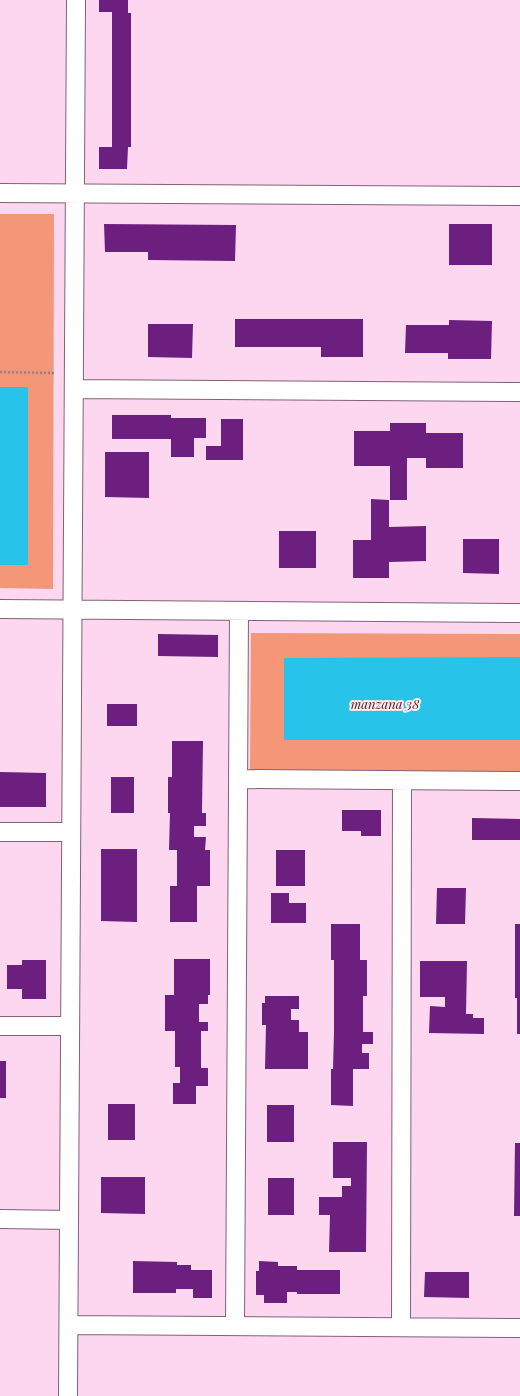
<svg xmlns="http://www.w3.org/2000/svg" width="520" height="1396" font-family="'Playfair Display',serif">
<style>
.green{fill:#f49778}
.water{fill:#27c3e8}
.building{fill:#6d1f7f}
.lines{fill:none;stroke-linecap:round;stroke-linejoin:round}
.minor-casing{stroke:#826277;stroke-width:20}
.path{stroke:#977e8e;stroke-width:2.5;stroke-dasharray:2 2;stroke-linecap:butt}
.minor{stroke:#fff;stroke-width:18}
.labels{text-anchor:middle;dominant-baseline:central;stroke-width:4;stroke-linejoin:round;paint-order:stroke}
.park-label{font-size:13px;font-style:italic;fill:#552414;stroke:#fbecf5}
</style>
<rect width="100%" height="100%" fill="#fcd7ef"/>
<path class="green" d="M 0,214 L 54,214 L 53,589 L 0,588 Z
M 251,633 L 520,634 L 520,773 L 250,771 Z"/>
<path class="water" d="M 0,387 L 28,387 L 28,565 L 0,565 Z
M 520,657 L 520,740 L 284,740 L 284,658 Z"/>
<path class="building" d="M 99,0 L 128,0 L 128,13 L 131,13 L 131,147 L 128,147 L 127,169 L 99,169 L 99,147 L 112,147 L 112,12 L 99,12 Z
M 104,224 L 236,225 L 235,261 L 148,260 L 148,252 L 105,252 Z
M 449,224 L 492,224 L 492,265 L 449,265 Z
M 235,319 L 363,319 L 363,357 L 321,357 L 321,347 L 235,347 Z
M 449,320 L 492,321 L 491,359 L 448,359 L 448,353 L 405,353 L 406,325 L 449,325 Z
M 148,324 L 193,324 L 192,358 L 148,357 Z
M 112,415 L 171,415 L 171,418 L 206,418 L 206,438 L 194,438 L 194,457 L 171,457 L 171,439 L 112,439 Z
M 221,419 L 243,419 L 243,460 L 206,460 L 206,446 L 221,446 Z
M 390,423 L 426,423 L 426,433 L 463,433 L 463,468 L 426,468 L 426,458 L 407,458 L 407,500 L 390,500 L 390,466 L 354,466 L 354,431 L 390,431 Z
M 105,452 L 149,452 L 149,498 L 105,497 Z
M 371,499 L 389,500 L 389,527 L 426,526 L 426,561 L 389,562 L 389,578 L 353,578 L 353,540 L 371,540 Z
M 279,531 L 316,531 L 316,568 L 279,568 Z
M 463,539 L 499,539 L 499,574 L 463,573 Z
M 158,634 L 218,635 L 218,657 L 158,656 Z
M 107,704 L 137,704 L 137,726 L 107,726 Z
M 172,741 L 203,741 L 202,813 L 206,813 L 206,826 L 194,826 L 194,837 L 206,837 L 205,850 L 210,850 L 210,886 L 197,886 L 197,922 L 170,922 L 170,886 L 177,886 L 177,850 L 169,850 L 170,813 L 168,813 L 168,777 L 172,777 Z
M 0,772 L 46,773 L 46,807 L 0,807 Z
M 111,777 L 134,777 L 134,813 L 111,813 Z
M 342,810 L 381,810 L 381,836 L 361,836 L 361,831 L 342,831 Z
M 472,818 L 520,819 L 520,840 L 472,840 Z
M 101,849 L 137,849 L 137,922 L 101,921 Z
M 276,850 L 305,850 L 305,886 L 276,886 Z
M 437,888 L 466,888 L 465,924 L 436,924 Z
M 271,893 L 289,893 L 289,903 L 306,903 L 306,923 L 271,923 Z
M 331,924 L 360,924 L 360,960 L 367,960 L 367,996 L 363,996 L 363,1032 L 373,1032 L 373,1044 L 362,1044 L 362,1053 L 369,1053 L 369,1069 L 353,1069 L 353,1106 L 331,1105 L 331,1069 L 333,1069 L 334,1032 L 334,960 L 331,960 Z
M 515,924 L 520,924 L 520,1034 L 517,1034 L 517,998 L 515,998 Z
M 174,959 L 210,959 L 210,995 L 208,995 L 208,1004 L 199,1004 L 199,1022 L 208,1022 L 208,1031 L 201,1031 L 201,1068 L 208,1068 L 208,1086 L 196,1086 L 196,1104 L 173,1104 L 173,1083 L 180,1083 L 180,1067 L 175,1067 L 175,1031 L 165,1031 L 165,995 L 174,995 Z
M 22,960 L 46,960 L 46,999 L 22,999 L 22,989 L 7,989 L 7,965 L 22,965 Z
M 420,961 L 467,961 L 466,1014 L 473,1014 L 473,1018 L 484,1018 L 484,1034 L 429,1033 L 430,1006 L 445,1007 L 445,997 L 420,997 Z
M 265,996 L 299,996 L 299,1009 L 291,1009 L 291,1020 L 299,1020 L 299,1032 L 308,1032 L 308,1069 L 265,1069 L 266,1025 L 262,1025 L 262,1003 L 265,1003 Z
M 0,1061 L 6,1061 L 6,1098 L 0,1098 Z
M 108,1104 L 135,1104 L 135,1140 L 108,1140 Z
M 267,1105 L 294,1105 L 294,1142 L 267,1142 Z
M 333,1142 L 367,1142 L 366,1252 L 329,1252 L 330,1215 L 319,1215 L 319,1197 L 342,1197 L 342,1186 L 351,1186 L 351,1178 L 333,1178 Z
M 515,1143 L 520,1143 L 520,1216 L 514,1216 Z
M 101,1177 L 145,1177 L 145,1214 L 101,1213 Z
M 268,1178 L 294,1178 L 294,1215 L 268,1215 Z
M 133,1261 L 177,1262 L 177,1265 L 191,1265 L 191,1270 L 212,1270 L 212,1298 L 193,1298 L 193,1289 L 176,1289 L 176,1293 L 133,1293 Z
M 259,1261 L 278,1262 L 278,1266 L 297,1266 L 297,1270 L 340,1270 L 340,1294 L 297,1294 L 297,1292 L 287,1292 L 287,1303 L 264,1303 L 264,1295 L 256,1295 L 256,1271 L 259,1271 Z
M 425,1272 L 469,1272 L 469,1298 L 424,1297 Z"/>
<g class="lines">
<defs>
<path id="minor" d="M 0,193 L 520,196
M 74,389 L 520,392
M 0,609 L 520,613
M 238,779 L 520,781
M 0,832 L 71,832
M 0,1026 L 70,1026
M 0,1219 L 69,1220
M 69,1325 L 520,1328
M 235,1326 L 239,611
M 401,1327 L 402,780
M 68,1396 L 76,0"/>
</defs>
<use href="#minor" class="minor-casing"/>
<path class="path" d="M 0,372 L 55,373"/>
<use href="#minor" class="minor"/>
</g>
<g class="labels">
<g class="park-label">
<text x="385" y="703">manzana 38</text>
</g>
</g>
</svg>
